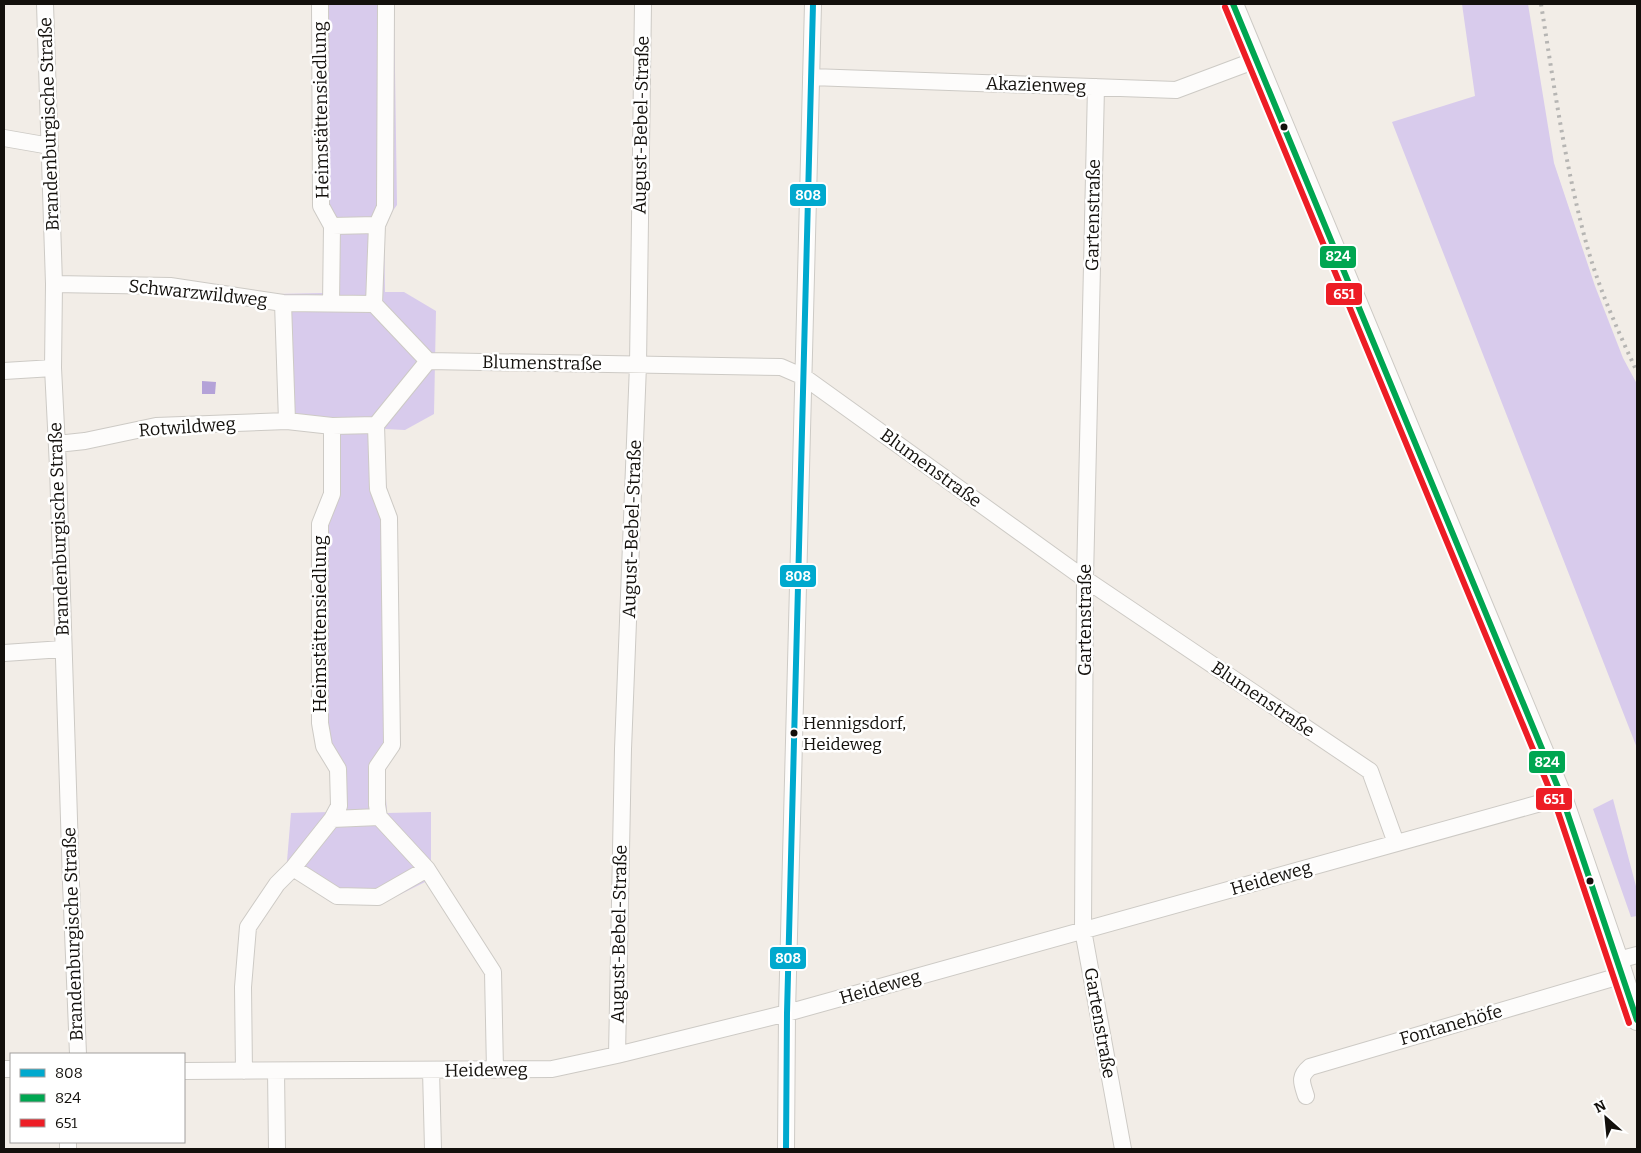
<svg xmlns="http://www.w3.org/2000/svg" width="1641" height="1153" font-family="Bitter,serif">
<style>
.green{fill:#d8cbec}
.water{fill:#b4a2d8}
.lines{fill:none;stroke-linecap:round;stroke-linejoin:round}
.minor-casing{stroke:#cdcac5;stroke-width:18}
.tertiary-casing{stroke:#cdcac5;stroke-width:22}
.minor{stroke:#fdfcfb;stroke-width:16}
.tertiary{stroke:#fdfcfb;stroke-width:20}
.rail{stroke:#b6b5b3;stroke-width:4;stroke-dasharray:2.5 5;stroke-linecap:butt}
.bus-1-casing{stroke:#fff;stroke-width:10}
.bus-2-casing{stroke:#fff;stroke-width:10}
.bus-3-casing{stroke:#fff;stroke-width:10}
.bus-1{stroke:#00a9ce;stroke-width:6}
.bus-2{stroke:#00a651;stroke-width:6}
.bus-3{stroke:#ed1d25;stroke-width:6}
.bus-dot{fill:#13100c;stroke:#fff;stroke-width:2}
.labels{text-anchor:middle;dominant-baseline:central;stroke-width:5;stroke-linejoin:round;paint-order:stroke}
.bus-label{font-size:17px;fill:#13100c;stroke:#fff;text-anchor:start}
.street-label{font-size:18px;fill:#13100c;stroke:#fff}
.line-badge{stroke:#fff;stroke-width:2}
.badge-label{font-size:14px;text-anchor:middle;font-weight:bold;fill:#fff}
</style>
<rect width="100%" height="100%" fill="#f2ede7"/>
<path class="green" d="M 313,4 L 394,4 L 397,205 L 384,223 L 385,292 L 404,292 L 436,311 L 434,414 L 405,430 L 385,429 L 385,495 L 395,519 L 384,769 L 387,813 L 431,812 L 431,879 L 381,904 L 332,903 L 286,873 L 291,813 L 330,812 L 331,771 L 316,749 L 314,520 L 325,495 L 326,429 L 279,428 L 276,294 L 323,293 L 325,224 Z
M 1462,4 L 1528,4 L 1554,163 L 1595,286 L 1623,358 L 1637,384 L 1637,748 L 1392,122 L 1475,96 Z
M 1613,799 L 1637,890 L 1637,916 L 1631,917 L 1593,809 Z"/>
<path class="water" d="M 202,381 L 216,382 L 215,394 L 202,394 Z"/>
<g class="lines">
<defs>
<path id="minor" d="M 45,4 L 54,284 L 53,368 L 58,467 L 71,883 L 78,1054
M 320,4 L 321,206 L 332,226 L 331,304
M 811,77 L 1176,90 L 1256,60
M 1096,87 L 1085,579 L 1083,930 L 1123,1149
M 4,138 L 50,146
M 332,226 L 377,225
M 54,284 L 170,286 L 283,303 L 374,304 L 428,361
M 283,303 L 287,421
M 374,304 L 377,225 L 385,207 L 386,4
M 428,361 L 781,367 L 804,377 L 1085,579 L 1370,771 L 1396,843
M 4,371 L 53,368
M 376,425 L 378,489 L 389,518 L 392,745 L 377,767 L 377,805 L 379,817 L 427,869 L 493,972 L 495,1070
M 57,444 L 85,441 L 156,426 L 287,421 L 332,426 L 376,425 L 428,361
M 4,653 L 63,649
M 332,819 L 379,817
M 293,868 L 337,896 L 378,897 L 427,869
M 1618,960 L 1637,955
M 617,1055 L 623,749 L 638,365 L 643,4
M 4,1069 L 11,1069
M 431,1070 L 433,1149
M 184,1071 L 552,1069 L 617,1055 L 787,1013 L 1562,797
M 244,1071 L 243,987 L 248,927 L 277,884 L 293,868 L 332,819 L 339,806 L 338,769 L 324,746 L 320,723 L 320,524 L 332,494 L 332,426
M 276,1071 L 277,1149
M 1306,1096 C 1302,1083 1298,1077 1310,1067 L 1623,975
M 68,1142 L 68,1149
M 786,1149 L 787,1013 L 813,4"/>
<path id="tertiary" d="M 1233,4 L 1562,797 L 1618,960 L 1637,1020"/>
</defs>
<use href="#minor" class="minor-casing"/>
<use href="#tertiary" class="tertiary-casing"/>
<use href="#minor" class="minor"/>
<use href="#tertiary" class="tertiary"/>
<path class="rail" d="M 1541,4 C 1554,85 1565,166 1587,246 C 1599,289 1618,331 1637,372"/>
<defs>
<path id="bus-1" d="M 786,1149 L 787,1013 L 813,4"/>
<path id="bus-2" d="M 1233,4 L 1562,797 L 1637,1020"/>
<path id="bus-3" d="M 1225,7 L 1554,800 L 1629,1023"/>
</defs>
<use href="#bus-1" class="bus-1-casing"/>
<use href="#bus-2" class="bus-2-casing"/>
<use href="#bus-3" class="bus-3-casing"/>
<use href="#bus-1" class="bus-1"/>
<use href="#bus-2" class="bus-2"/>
<use href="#bus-3" class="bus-3"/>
</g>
<g class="bus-dot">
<circle cx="1284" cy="127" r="4.5"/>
<circle cx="794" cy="733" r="4.5"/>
<circle cx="1590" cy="881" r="4.5"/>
</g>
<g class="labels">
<g class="bus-label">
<text x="803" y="723">Hennigsdorf,<tspan x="803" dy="21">Heideweg</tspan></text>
</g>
<g class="street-label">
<text transform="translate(1036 85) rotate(2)">Akazienweg</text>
<text transform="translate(321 110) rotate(-91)">Heimstättensiedlung</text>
<text transform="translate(49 124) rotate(-92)">Brandenburgische Straße</text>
<text transform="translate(641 125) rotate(-89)">August-Bebel-Straße</text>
<text transform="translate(1093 215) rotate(-89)">Gartenstraße</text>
<text transform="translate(198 293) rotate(6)">Schwarzwildweg</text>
<text transform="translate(542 363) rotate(1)">Blumenstraße</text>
<text transform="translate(187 427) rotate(-4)">Rotwildweg</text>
<text transform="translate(931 468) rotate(36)">Blumenstraße</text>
<text transform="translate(59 529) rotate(-92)">Brandenburgische Straße</text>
<text transform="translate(632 529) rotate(-88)">August-Bebel-Straße</text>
<text transform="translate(1085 620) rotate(-90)">Gartenstraße</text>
<text transform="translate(320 624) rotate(-90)">Heimstättensiedlung</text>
<text transform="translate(1263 699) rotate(34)">Blumenstraße</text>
<text transform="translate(1271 878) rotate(-16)">Heideweg</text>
<text transform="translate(73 934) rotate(-92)">Brandenburgische Straße</text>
<text transform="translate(619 934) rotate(-89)">August-Bebel-Straße</text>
<text transform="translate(880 987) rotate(-16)">Heideweg</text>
<text transform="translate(1100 1023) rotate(80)">Gartenstraße</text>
<text transform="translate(1451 1025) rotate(-16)">Fontanehöfe</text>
<text transform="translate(486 1070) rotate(-1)">Heideweg</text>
</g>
</g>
<g class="line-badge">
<rect x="789" y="183" width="38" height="24" rx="5" fill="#00a9ce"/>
<rect x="1319" y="245" width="38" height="24" rx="5" fill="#00a651"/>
<rect x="1325" y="282" width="38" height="24" rx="5" fill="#ed1d25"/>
<rect x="779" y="564" width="38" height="24" rx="5" fill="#00a9ce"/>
<rect x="1528" y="750" width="38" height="24" rx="5" fill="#00a651"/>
<rect x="1535" y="787" width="38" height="24" rx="5" fill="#ed1d25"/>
<rect x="769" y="946" width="38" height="24" rx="5" fill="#00a9ce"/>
</g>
<g class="badge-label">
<text x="808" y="200">808</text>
<text x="1338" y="261">824</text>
<text x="1344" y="299">651</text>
<text x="798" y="581">808</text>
<text x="1547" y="767">824</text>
<text x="1554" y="804">651</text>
<text x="788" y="963">808</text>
</g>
<rect width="1641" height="1153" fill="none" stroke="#13100c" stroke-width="10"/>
<rect x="10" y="1053" width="175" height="90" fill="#ffffff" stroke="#a19f9e"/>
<rect x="20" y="1069" width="25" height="8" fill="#00a9ce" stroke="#a19f9e"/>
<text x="55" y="1078" font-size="15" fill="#13100c">808</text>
<rect x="20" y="1094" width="25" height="8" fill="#00a651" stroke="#a19f9e"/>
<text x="55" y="1103" font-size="15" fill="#13100c">824</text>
<rect x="20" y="1119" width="25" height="8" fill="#ed1d25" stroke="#a19f9e"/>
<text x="55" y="1128" font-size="15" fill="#13100c">651</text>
<g transform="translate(1606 1118) rotate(333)" stroke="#ffffff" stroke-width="4" paint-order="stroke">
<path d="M0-4L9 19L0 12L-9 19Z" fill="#13100c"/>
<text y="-8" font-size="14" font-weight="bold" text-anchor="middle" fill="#13100c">N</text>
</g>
</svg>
